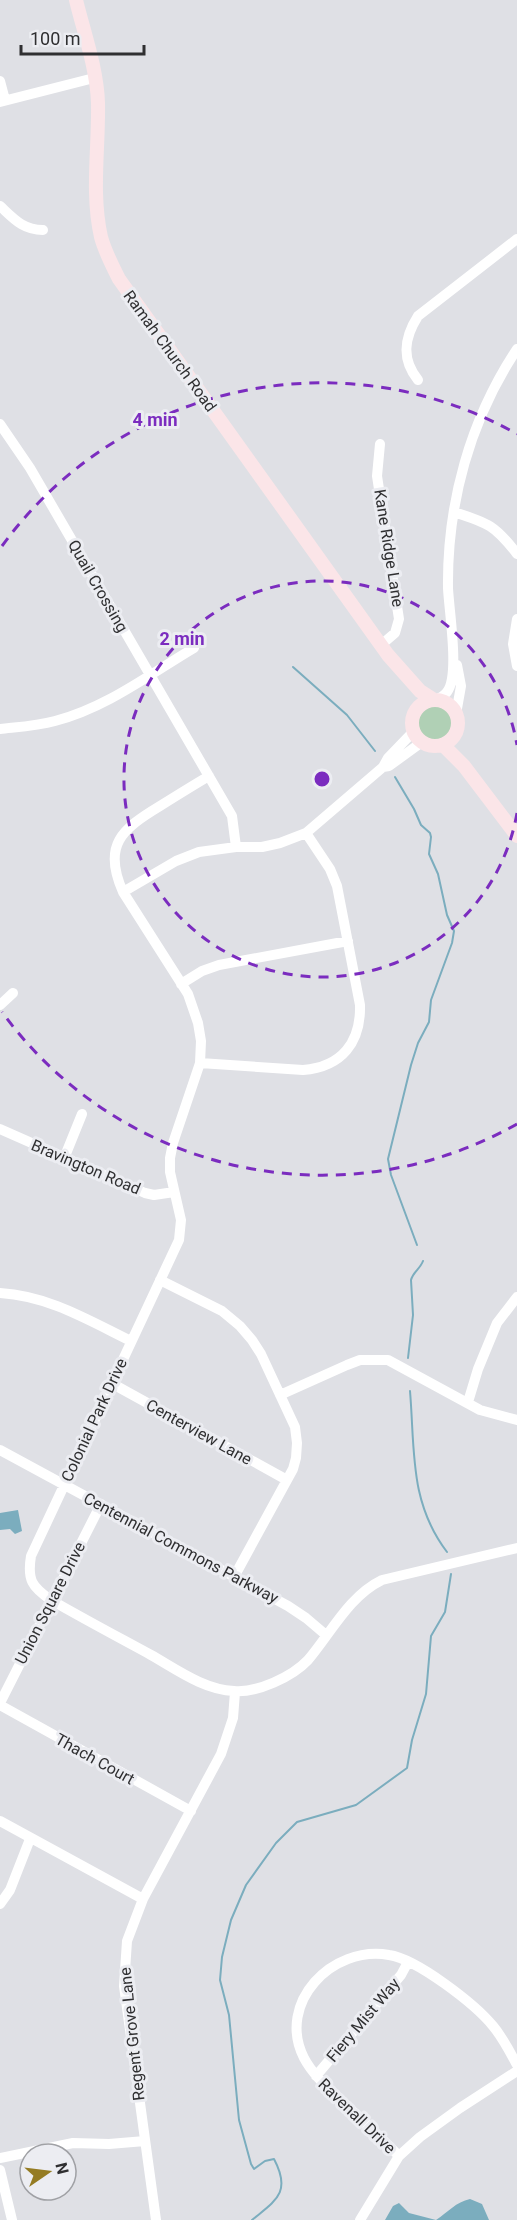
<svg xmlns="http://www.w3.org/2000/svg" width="517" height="2220" font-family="Roboto,sans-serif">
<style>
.green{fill:#b0d0b5}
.water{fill:#7badbe}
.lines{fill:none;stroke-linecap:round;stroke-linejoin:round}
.stream{stroke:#7badbe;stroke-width:2}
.street{stroke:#fff;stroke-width:10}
.secondary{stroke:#fbe5e8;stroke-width:14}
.ring{fill:none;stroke:#7b2cbf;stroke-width:3;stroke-dasharray:10 8}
.labels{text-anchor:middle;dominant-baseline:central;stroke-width:6;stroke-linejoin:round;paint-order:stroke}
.street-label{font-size:16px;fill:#2f2f31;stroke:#ecedf2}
.centre{fill:#7b2cbf;stroke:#ecedf2;stroke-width:3}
.ring-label{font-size:18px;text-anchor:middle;font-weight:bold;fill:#7b2cbf;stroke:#ecedf2;stroke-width:6;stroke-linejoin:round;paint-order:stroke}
</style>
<rect width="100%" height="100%" fill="#dfe0e5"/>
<path class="green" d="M412 723a23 23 0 1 1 46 0a23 23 0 1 1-46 0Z"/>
<path class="water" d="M 18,1510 L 22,1531 L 15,1534 L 10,1529 L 0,1530 L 0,1513 Z
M 470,2199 L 482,2204 L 489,2220 L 385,2220 L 393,2206 L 399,2203 L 409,2213 L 436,2220 C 448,2212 456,2202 470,2199 Z"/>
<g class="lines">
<path class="stream" d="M 293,667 L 347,715 L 375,751
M 395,777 L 414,809 L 421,825 L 430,833 L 431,837 L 429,854 L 438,874 L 447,915 L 454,931 L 452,943 L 431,1000 L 429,1022 L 418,1043 L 411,1065 L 388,1159 L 391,1175 L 417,1245
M 408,1358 L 413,1315 L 411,1280 C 413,1272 420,1269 423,1261
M 410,1391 C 415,1450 409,1502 447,1552
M 252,2220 C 275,2201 292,2193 274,2159 L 265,2161 L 254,2169 L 251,2164 L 239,2120 L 229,2015 L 220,1980 L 222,1957 L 231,1920 L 246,1885 L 276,1843 L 297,1822 L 356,1805 L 407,1768 L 412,1740 L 426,1694 L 431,1636 L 445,1612 L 451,1574"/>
<path class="street" d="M 0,81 L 5,100
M 0,102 L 94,78
M 0,206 C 14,219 23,230 43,230
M 418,380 C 401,359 404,338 418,316 L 517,239
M 0,424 L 30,468 L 232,816 L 236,847
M 380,444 L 377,476 L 399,619 L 395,633 L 381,645
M 454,512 C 488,523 495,525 517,554
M 517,619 L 513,644 L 517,666
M 436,700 C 440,698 444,696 447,692 C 460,676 449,611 448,588 C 447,503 470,420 517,349
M 456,714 L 461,686 L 457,665
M 0,729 C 18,727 37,726 55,721 C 106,708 150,674 194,648
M 383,767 L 388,758 L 414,731
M 209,776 C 192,786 176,796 160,806 C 122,829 102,845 123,892 L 188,994 L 198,1023 L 201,1041 L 200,1063 L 173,1143 L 170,1158 L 170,1172 L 181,1220 L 179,1240 L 31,1556 C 27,1580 32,1587 51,1600 C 84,1619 118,1637 151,1655 C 176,1669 204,1690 234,1691 C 257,1693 292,1677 308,1660 C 331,1633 349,1596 382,1580 L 517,1548
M 123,892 L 176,861 L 199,852 L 236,847 L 262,847 L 280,843 L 306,833 L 383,767 L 389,766 L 422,742
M 181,984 L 202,971 L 219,965 L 348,941
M 0,1005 L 13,993
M 200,1063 L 303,1070 C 342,1067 361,1042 360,1005 L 337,886 L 330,869 L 306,833
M 0,1129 L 145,1193 L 154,1195 L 174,1192
M 65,1156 L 82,1114
M 160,1280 L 222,1311 L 240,1326 L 252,1340 L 261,1354 L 295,1427 L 297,1443 L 296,1458 L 293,1469 L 234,1577
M 0,1293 C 49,1296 88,1320 131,1341
M 111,1383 L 287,1480
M 280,1395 L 347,1365 L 360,1360 L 388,1360 L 480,1410 L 517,1420
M 468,1402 L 478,1369 L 497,1323 L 517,1297
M 0,1450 L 288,1606 L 306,1618 L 326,1635
M 0,1703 L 101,1504
M 0,1705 L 191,1811
M 0,1821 L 143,1899
M 0,1904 L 10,1890 L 30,1839
M 316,2076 L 401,1975 L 408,1962
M 399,2156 C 382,2139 364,2122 346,2105 C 331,2090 314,2077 304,2058 C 276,2003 332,1945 389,1955 C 417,1959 475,2004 493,2026 C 503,2038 510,2052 517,2065
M 0,2158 L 73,2143 L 109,2144 L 145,2141
M 0,2170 L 12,2220
M 156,2220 L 124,1986 L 127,1941 L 143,1899 L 221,1754 L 233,1718 L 235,1692
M 360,2220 L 399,2156 L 420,2137 L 460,2108 L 517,2071"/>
<path class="secondary" d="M 76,0 C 84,33 97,69 98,103 C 99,147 91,193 101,237 C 105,252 112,265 119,279 L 388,655 L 420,691 L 434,700
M412 723a23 23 0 1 1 46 0a23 23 0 1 1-46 0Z
M 443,745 L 464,766 L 517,836"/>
</g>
<g class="ring">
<path d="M517 813A198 198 0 1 1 517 745"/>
<path d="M517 1124A396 396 0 0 1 2 1012M2 546A396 396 0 0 1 517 434"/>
</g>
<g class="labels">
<g class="street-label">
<text transform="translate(170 351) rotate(54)">Ramah Church Road</text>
<text transform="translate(389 548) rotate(81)">Kane Ridge Lane</text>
<text transform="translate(98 586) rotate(60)">Quail Crossing</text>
<text transform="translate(86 1167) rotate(23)">Bravington Road</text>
<text transform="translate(94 1420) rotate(-65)">Colonial Park Drive</text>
<text transform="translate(199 1432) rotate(29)">Centerview Lane</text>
<text transform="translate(181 1548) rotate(28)">Centennial Commons Parkway</text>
<text transform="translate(50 1603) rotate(-63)">Union Square Drive</text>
<text transform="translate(95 1759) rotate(29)">Thach Court</text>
<text transform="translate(363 2020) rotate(-50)">Fiery Mist Way</text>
<text transform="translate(132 2034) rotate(-96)">Regent Grove Lane</text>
<text transform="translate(357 2116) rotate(44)">Ravenall Drive</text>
</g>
</g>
<circle cx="322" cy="779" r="9" class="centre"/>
<g class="ring-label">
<text x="155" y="426">4 min</text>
<text x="182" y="645">2 min</text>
</g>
<g transform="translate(48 2172) rotate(76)"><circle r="28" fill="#ecedf2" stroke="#a0a1a5" stroke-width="1.5"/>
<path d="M0-4.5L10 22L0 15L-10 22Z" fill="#957c23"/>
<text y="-9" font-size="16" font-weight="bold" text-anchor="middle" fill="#2f2f31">N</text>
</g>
<path d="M21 45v9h123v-9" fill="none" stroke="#2f2f31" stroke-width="3"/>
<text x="30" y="45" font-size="18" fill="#2f2f31" stroke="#ecedf2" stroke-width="4.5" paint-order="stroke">100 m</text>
</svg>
